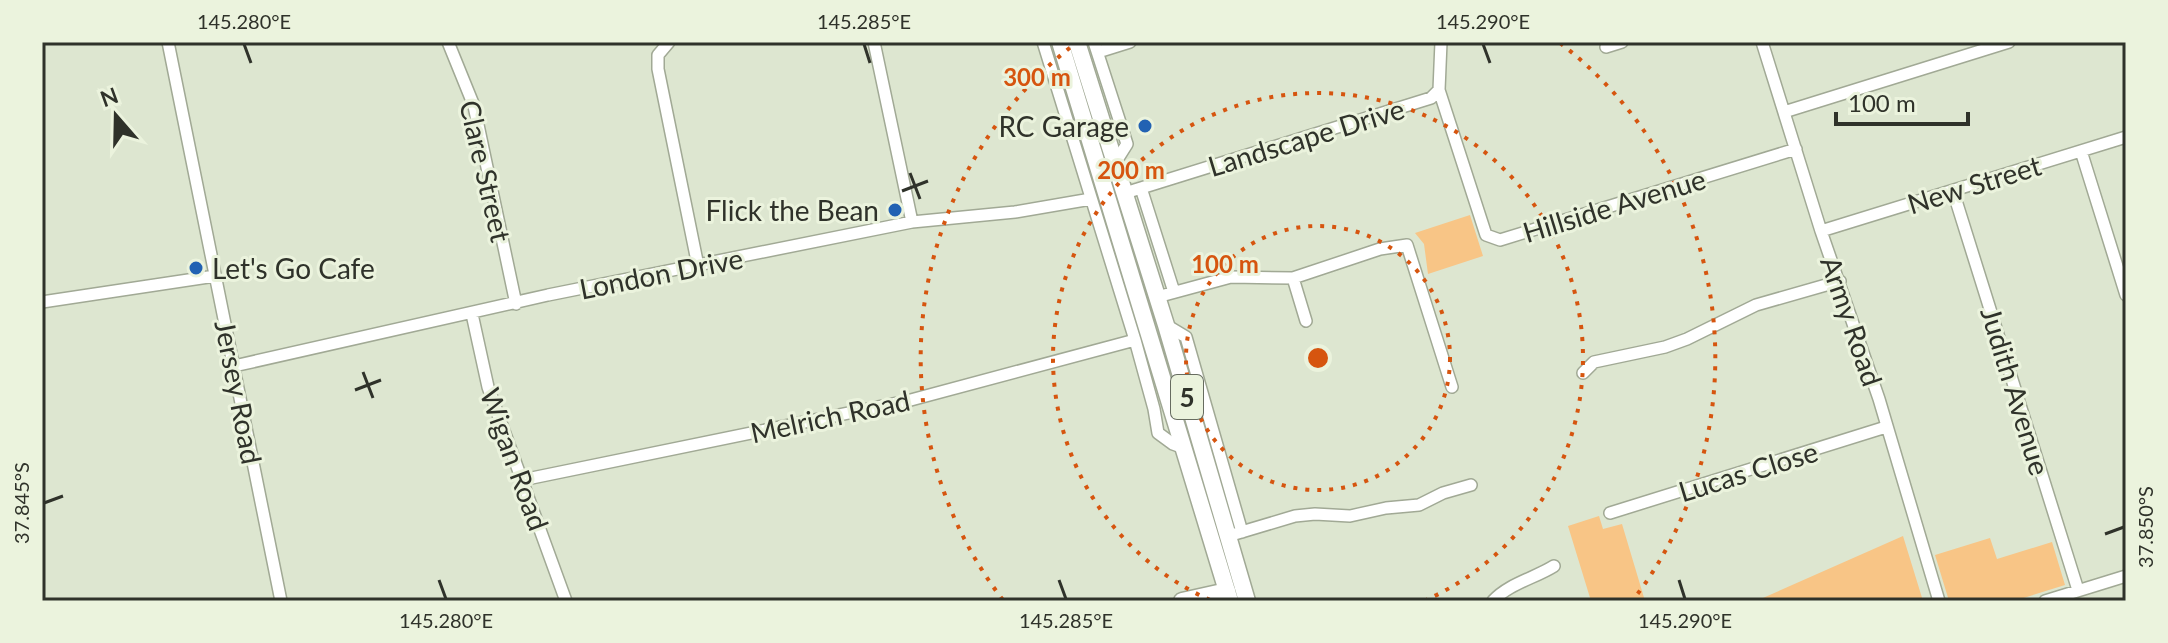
<svg xmlns="http://www.w3.org/2000/svg" width="2168" height="643" font-family="Lato,sans-serif">
<style>
.green{fill:#f8c586}
.lines{fill:none;stroke-linecap:round;stroke-linejoin:round}
.minor-casing{stroke:#a1a995;stroke-width:14}
.secondary-casing{stroke:#a1a995;stroke-width:19}
.primary-casing{stroke:#a1a995;stroke-width:19}
.minor{stroke:#fff;stroke-width:11}
.secondary{stroke:#fff;stroke-width:16}
.primary{stroke:#fff;stroke-width:16}
.ticks{fill:none;stroke:#2f322a;stroke-width:3}
.ring{fill:none;stroke:#d6550f;stroke-width:4;stroke-dasharray:4 8}
.poi-dot{fill:#2262b3;stroke:#ebf3dd;stroke-width:3}
.labels{text-anchor:middle;dominant-baseline:central;stroke-width:6;stroke-linejoin:round;paint-order:stroke}
.shield{fill:#ebf3dd;stroke:#676c60;stroke-width:2}
.shield-label{font-size:26px;font-weight:bold;fill:#2f322a}
.poi-label{font-size:28px;fill:#2f322a;stroke:#ebf3dd;text-anchor:end}
.street-label{font-size:28px;fill:#2f322a;stroke:#ebf3dd}
.centre{fill:#d6550f;stroke:#ebf3dd;stroke-width:4}
.ring-label{font-size:24px;text-anchor:middle;font-weight:bold;fill:#d6550f;stroke:#ebf3dd;stroke-width:6;stroke-linejoin:round;paint-order:stroke}
.neatline{fill:none;stroke:#2f322a;stroke-width:3}
.ticks-label{font-size:20px;text-anchor:middle;fill:#2f322a}
</style>
<rect width="100%" height="100%" fill="#dde6d0"/>
<path class="green" d="M 1470,215 L 1483,256 L 1428,274 L 1424,244 L 1415,233 Z
M 1599,516 L 1603,529 L 1622,524 L 1645,601 L 1591,601 L 1568,526 Z
M 1903,536 L 1923,601 L 1756,601 Z
M 1990,538 L 1997,559 L 2052,542 L 2065,585 L 2014,601 L 1949,601 L 1935,555 Z"/>
<g class="lines">
<defs>
<path id="minor" d="M 168,42 L 281,601
M 448,42 L 474,106 L 516,304
M 669,42 L 658,55 L 658,69 L 698,266
M 874,42 L 912,222
M 1043,42 L 1135,340 L 1154,409 L 1158,433 L 1173,444 L 1184,448
M 1094,42 L 1127,144 L 1115,163
M 1762,42 L 1821,231 L 1879,399 L 1939,601
M 1606,47 L 1622,42
M 1098,52 L 1130,42
M 1439,90 L 1486,235 L 1500,240 L 1796,149
M 1784,112 L 2009,42
M 2081,151 L 2126,295
M 1141,188 L 1174,292
M 1953,191 L 2078,590
M 1125,193 L 1431,98 L 1439,90 L 1441,42
M 1821,231 L 2126,137
M 1293,278 L 1306,321
M 1157,297 L 1231,277 L 1293,278 L 1380,249 L 1407,245 L 1452,387
M 42,302 L 215,276
M 472,314 L 488,387 L 566,601
M 1166,325 L 1186,337 L 1242,532
M 234,366 L 548,295 L 912,222 L 1015,212 L 1091,199
M 1583,373 L 1594,362 L 1665,347 L 1687,339 L 1756,305 L 1840,281
M 522,480 L 907,401 L 1135,340
M 1610,513 L 1886,427
M 1228,536 L 1295,516 L 1315,514 L 1350,516 L 1386,508 L 1419,505 L 1443,493 L 1471,485
M 1493,601 C 1508,584 1535,578 1554,566
M 2045,601 L 2126,576"/>
<path id="secondary" d="M 1182,601 L 1227,591"/>
<path id="primary" d="M 1060,42 L 1230,601
M 1077,42 L 1166,325 L 1247,601"/>
</defs>
<use href="#minor" class="minor-casing"/>
<use href="#secondary" class="secondary-casing"/>
<use href="#primary" class="primary-casing"/>
<use href="#minor" class="minor"/>
<use href="#secondary" class="secondary"/>
<use href="#primary" class="primary"/>
</g>
<path class="ticks" d="M 244,44 L 251,63M 864,44 L 870,63M 1483,44 L 1490,63M 910,173 L 920,199M 902,191 L 928,181M 363,372 L 373,398M 355,390 L 381,380M 44,503 L 63,496M 2105,534 L 2124,527M 439,580 L 446,599M 1059,580 L 1066,599M 1679,580 L 1685,599"/>
<g class="ring">
<circle cx="1318" cy="358" r="132"/>
<path d="M1210 600A265 265 0 1 1 1426 600"/>
<path d="M1003 600A397 397 0 0 1 1076 43M1560 43A397 397 0 0 1 1633 600"/>
</g>
<g class="poi-dot">
<circle cx="1145" cy="126" r="8"/>
<circle cx="895" cy="210" r="8"/>
<circle cx="196" cy="268" r="8"/>
</g>
<g class="labels">
<rect class="shield" x="1171" y="375" width="32" height="44" rx="6"/>
<g class="shield-label">
<text x="1187" y="397">5</text>
</g>
<g class="poi-label">
<text x="1129" y="126">RC Garage</text>
<text x="879" y="210">Flick the Bean</text>
<text x="212" y="268" text-anchor="start">Let's Go Cafe</text>
</g>
<g class="street-label">
<text transform="translate(1306 137) rotate(-17)">Landscape Drive</text>
<text transform="translate(486 171) rotate(77)">Clare Street</text>
<text transform="translate(1974 184) rotate(-17)">New Street</text>
<text transform="translate(1614 205) rotate(-17)">Hillside Avenue</text>
<text transform="translate(661 273) rotate(-11)">London Drive</text>
<text transform="translate(1852 321) rotate(71)">Army Road</text>
<text transform="translate(2016 391) rotate(73)">Judith Avenue</text>
<text transform="translate(239 392) rotate(79)">Jersey Road</text>
<text transform="translate(830 416) rotate(-12)">Melrich Road</text>
<text transform="translate(515 459) rotate(70)">Wigan Road</text>
<text transform="translate(1748 471) rotate(-17)">Lucas Close</text>
</g>
</g>
<circle cx="1318" cy="358" r="12" class="centre"/>
<g class="ring-label">
<text x="1037" y="86">300 m</text>
<text x="1131" y="179">200 m</text>
<text x="1225" y="273">100 m</text>
</g>
<rect width="2168" height="643" fill="none" stroke="#ebf3dd" stroke-width="88"/>
<g transform="translate(116 116) rotate(340)" stroke="#ebf3dd" stroke-width="6" paint-order="stroke">
<path d="M0-6L14 30L0 20L-14 30Z" fill="#2f322a"/>
<text y="-12" font-size="22" font-weight="bold" text-anchor="middle" fill="#2f322a">N</text>
</g>
<path d="M1836 112v12h132v-12" fill="none" stroke="#2f322a" stroke-width="4"/>
<text x="1848" y="112" font-size="24" fill="#2f322a" stroke="#ebf3dd" stroke-width="6" paint-order="stroke">100 m</text>
<rect x="44" y="44" width="2080" height="555" class="neatline"/>
<g class="ticks-label">
<text x="244" y="29">145.280°E</text>
<text x="864" y="29">145.285°E</text>
<text x="1483" y="29">145.290°E</text>
<text transform="translate(22 503) rotate(-90)" y="7">37.845°S</text>
<text transform="translate(2146 527) rotate(-90)" y="7">37.850°S</text>
<text x="446" y="628">145.280°E</text>
<text x="1066" y="628">145.285°E</text>
<text x="1685" y="628">145.290°E</text>
</g>
</svg>
